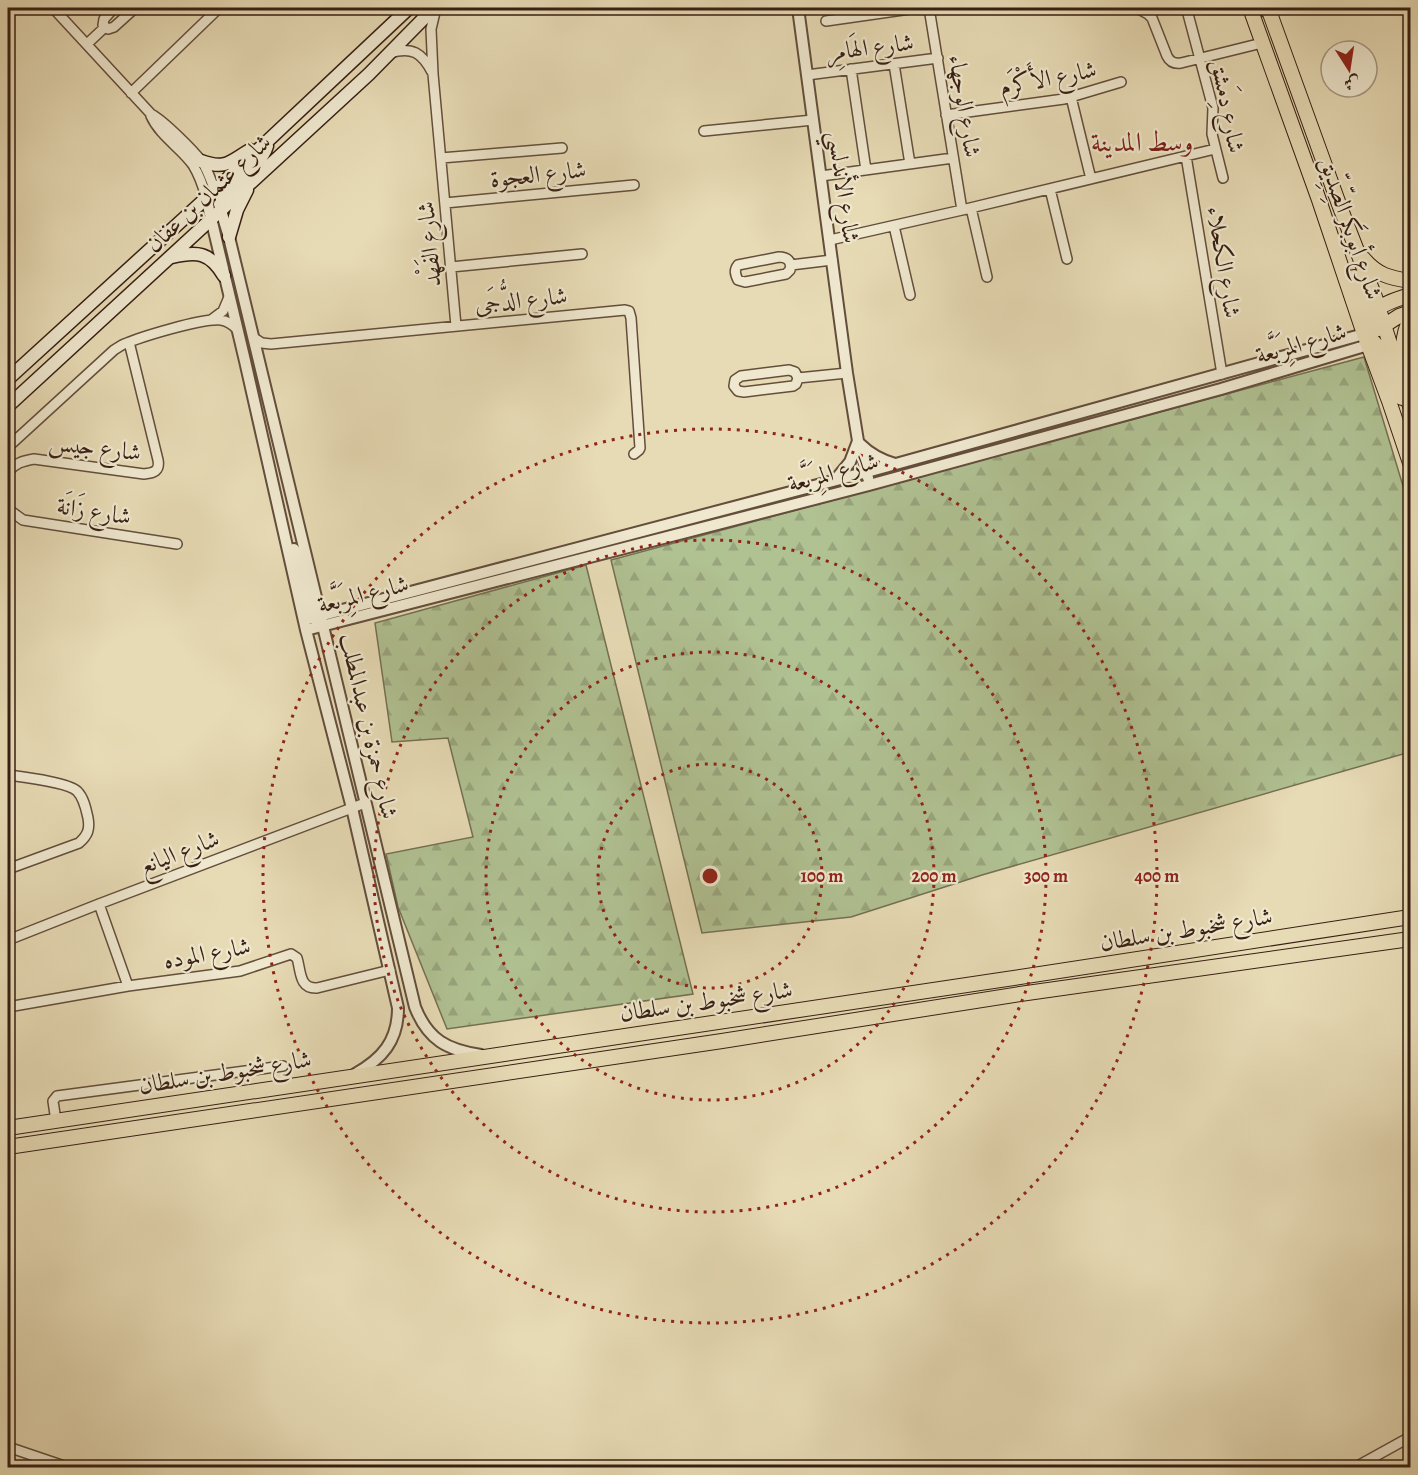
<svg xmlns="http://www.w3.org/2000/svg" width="1418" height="1475" font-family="Alegreya,Amiri,serif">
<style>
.forest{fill:url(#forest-firs);stroke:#747052;stroke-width:1.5}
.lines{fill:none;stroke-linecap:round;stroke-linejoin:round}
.minor-casing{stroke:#634e3c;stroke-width:12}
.tertiary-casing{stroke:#634e3c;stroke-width:14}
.secondary-casing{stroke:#371f13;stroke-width:15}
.primary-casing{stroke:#371f13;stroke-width:16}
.trunk-casing{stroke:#371f13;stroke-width:18}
.minor{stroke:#efe8cf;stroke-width:9}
.tertiary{stroke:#efe8cf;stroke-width:10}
.secondary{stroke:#efe8cf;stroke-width:12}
.primary{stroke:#e7dbb5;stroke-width:14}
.trunk{stroke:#e7dbb5;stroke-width:15}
.ring{fill:none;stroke:#8f2418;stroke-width:3;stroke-dasharray:3 6}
.labels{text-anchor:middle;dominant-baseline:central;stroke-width:4.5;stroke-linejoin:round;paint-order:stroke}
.street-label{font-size:24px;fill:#371f13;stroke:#efe8cf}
.quarter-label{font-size:27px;fill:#7a1f14;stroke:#efe8cf}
.centre{fill:#8f2418;stroke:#efe8cf;stroke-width:3}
.ring-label{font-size:18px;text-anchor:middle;font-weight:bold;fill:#8f2418;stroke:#efe8cf;stroke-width:4.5;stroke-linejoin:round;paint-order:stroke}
</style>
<defs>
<pattern id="forest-firs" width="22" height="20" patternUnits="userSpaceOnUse" patternTransform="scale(1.5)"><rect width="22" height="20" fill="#b0c192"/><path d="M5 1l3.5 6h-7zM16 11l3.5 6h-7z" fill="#98a57d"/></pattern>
</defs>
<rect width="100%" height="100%" fill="#e7dbb5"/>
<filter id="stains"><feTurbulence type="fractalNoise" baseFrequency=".00333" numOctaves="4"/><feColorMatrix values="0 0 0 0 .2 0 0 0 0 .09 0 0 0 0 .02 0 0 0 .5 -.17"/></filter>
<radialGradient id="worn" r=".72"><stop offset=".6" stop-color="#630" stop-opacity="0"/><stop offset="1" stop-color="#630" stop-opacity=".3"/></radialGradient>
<path class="forest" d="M 1364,357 L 1410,509 L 1410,752 L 982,875 L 851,917 L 702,933 L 611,560 Z
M 586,565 L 693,994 L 447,1029 L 398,907 L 386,854 L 473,837 L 448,738 L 392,742 L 375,623 Z"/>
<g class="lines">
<defs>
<path id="minor" d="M 53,8 L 151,114 C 163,120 194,151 203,163 C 208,171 211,181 215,190
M 114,8 L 104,19 L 103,25 L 108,29 L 114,27 L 135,8
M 436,8 L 431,29 L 433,74 L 456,326
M 929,8 L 962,210
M 1137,8 L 1148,14 L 1152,18 L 1167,56 C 1170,62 1174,64 1181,63 L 1262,43
M 1184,8 L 1188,14 L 1213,108 L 1212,134 L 1223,178
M 826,21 L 917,8
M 87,44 L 105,27
M 390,53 C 412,46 422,53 432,72
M 894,64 L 910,164
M 851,69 L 866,170
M 807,75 L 938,58
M 131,93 L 219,8
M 1071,97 L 1091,179
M 946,115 L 1064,99 L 1121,82
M 151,116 C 160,136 181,148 193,165 C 199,175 203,186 206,197
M 704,131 L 813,120
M 1186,156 L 1222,374
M 441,158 L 562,148
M 821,176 L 953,158
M 1050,189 L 1067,259
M 445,203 L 634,185
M 971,208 L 987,277
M 894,226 L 910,295
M 830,240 L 962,210 L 1215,149
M 779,257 C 787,257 792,261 790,270 L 786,274 L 745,282 L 738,280 C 735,274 734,270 738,265 Z
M 791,265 L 832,260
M 451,267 L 582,254
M 211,320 L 223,311 L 229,297
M 254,338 L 262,343 L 271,344 L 625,310 L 629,311 L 631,318 L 640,448 L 639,450 L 634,454
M 789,370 L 795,372 L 798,378 L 796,384 L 793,386 L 744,392 L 738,391 L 734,386 L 735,380 L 741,376 Z
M 798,378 L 847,373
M 8,447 L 114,350 L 122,345 C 140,337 202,318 221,320 C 228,321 232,324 237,329
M 8,472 C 15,463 23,461 34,459 L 144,474 C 154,473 160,471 158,460 L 129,342
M 8,509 L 23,520 L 177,544
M 8,775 C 22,777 67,782 77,791 C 84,798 86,809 88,818 C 90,829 88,835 79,843 L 8,869
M 99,904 L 128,986
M 8,940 L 99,904 L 365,803
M 8,1007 L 128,986 L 240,971 L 291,954 L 297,958 C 301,971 299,989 317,988 L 390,970
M 56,1121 L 53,1101 L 57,1096 L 283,1066
M 8,1447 L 70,1468
M 1354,1468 L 1410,1437"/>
<path id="tertiary" d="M 798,8 L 847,373 L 858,441 L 862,450 L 868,478
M 206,197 L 245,361 L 306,630 L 352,808 L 398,1008 C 398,1041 382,1059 355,1074
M 219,204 L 229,237 L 415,1007 C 428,1040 447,1050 481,1055
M 860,444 C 870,454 881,460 895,464
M 836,479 L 850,462 L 858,441
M 294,549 L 300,565 L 312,613 L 317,622
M 304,620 L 867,472 L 1364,334
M 306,630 L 869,485 L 1221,389 L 1368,345"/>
<path id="secondary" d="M 201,161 C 226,170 229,162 250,150
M 228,203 L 222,199 L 224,194 C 237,181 262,163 267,146
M 229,237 L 237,210 L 247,190
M 172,257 C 197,251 210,252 224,276
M 8,379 L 225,181 L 409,8
M 8,406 L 369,74 L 434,8"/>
<path id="primary" d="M 1250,8 L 1319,200 L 1364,334 L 1389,401 L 1410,463
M 1268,8 L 1340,207 L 1375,297 L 1410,406
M 1363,258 C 1377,275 1390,278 1410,281
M 1354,277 L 1367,309 L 1378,320
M 1379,329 L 1399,316 L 1410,312
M 1405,372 C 1403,354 1401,335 1410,320
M 1402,398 C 1388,377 1387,347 1364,334 C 1372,306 1385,303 1410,295
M 8,1128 L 1007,979 L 1410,917
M 8,1147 L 722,1041 L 1020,994 L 1410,939"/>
<path id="trunk" d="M 1265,8 L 1268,10"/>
</defs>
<use href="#minor" class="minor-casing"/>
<use href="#tertiary" class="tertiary-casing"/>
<use href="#secondary" class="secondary-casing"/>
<use href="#primary" class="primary-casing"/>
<use href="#trunk" class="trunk-casing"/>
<use href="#minor" class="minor"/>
<use href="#tertiary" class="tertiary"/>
<use href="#secondary" class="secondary"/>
<use href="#primary" class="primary"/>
<use href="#trunk" class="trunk"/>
</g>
<g class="ring">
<circle cx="710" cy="876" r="112"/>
<circle cx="710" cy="876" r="224"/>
<circle cx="710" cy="876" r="336"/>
<circle cx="710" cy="876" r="447"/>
</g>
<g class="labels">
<g class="street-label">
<text transform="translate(870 47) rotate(-7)">شارع الهَامِر</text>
<text transform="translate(1048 78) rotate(-11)">شارع الأَكْرَم</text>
<text transform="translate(965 106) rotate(81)">شارع الوجهاء</text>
<text transform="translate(1228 106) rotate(79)">شارع دِمَشق</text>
<text transform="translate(538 174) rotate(-6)">شارع العجوة</text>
<text transform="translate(844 187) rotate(82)">شارع الأندلسي</text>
<text transform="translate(208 193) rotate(-43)">شارع عثمان بن عفان</text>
<text transform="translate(1351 228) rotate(71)">شارع أبوبَكر الصِّدِّيق</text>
<text transform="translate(429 244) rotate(-95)">شارع الفَهْد</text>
<text transform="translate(1224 262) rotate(81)">شارع الكحلاء</text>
<text transform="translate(521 300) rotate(-6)">شارع الدُّجَى</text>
<text transform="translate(1301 343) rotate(-16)">شارع المِرَبَّعة</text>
<text transform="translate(95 447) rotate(7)">شارع جيس</text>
<text transform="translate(833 472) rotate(-15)">شارع المِرَبَّعة</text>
<text transform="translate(94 511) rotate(9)">شارع زَانَة</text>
<text transform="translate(363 594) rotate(-14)">شارع المِرَبَّعة</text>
<text transform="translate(369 726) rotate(77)">شارع حمزة بن عبدالمطلب</text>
<text transform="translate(179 852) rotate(-21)">شارع اليانع</text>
<text transform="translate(1186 929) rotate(-9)">شارع شخبوط بن سلطان</text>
<text transform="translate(207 953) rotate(-10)">شارع الموده</text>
<text transform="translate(706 1001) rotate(-8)">شارع شخبوط بن سلطان</text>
<text transform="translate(225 1072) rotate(-9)">شارع شخبوط بن سلطان</text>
</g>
<g class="quarter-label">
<text x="1142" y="142">وسط المدينة</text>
</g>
</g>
<circle cx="710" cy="876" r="9" class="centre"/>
<g class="ring-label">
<text x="822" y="882">100 m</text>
<text x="934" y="882">200 m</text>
<text x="1046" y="882">300 m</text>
<text x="1157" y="882">400 m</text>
</g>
<rect width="1418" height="1475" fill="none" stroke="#e7dbb5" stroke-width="30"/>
<rect x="9" y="9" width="1400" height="1457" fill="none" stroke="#371f13" stroke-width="3"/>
<rect x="15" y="15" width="1388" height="1445" fill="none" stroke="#371f13" stroke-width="1.5"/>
<g transform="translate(1349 69) rotate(168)"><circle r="28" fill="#efe8cf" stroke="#a59884" stroke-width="1.5"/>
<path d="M0-4.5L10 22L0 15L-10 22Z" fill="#8f2418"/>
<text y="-9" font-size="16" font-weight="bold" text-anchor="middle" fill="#371f13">ش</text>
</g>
<rect width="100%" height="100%" filter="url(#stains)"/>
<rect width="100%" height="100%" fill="url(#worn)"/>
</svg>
